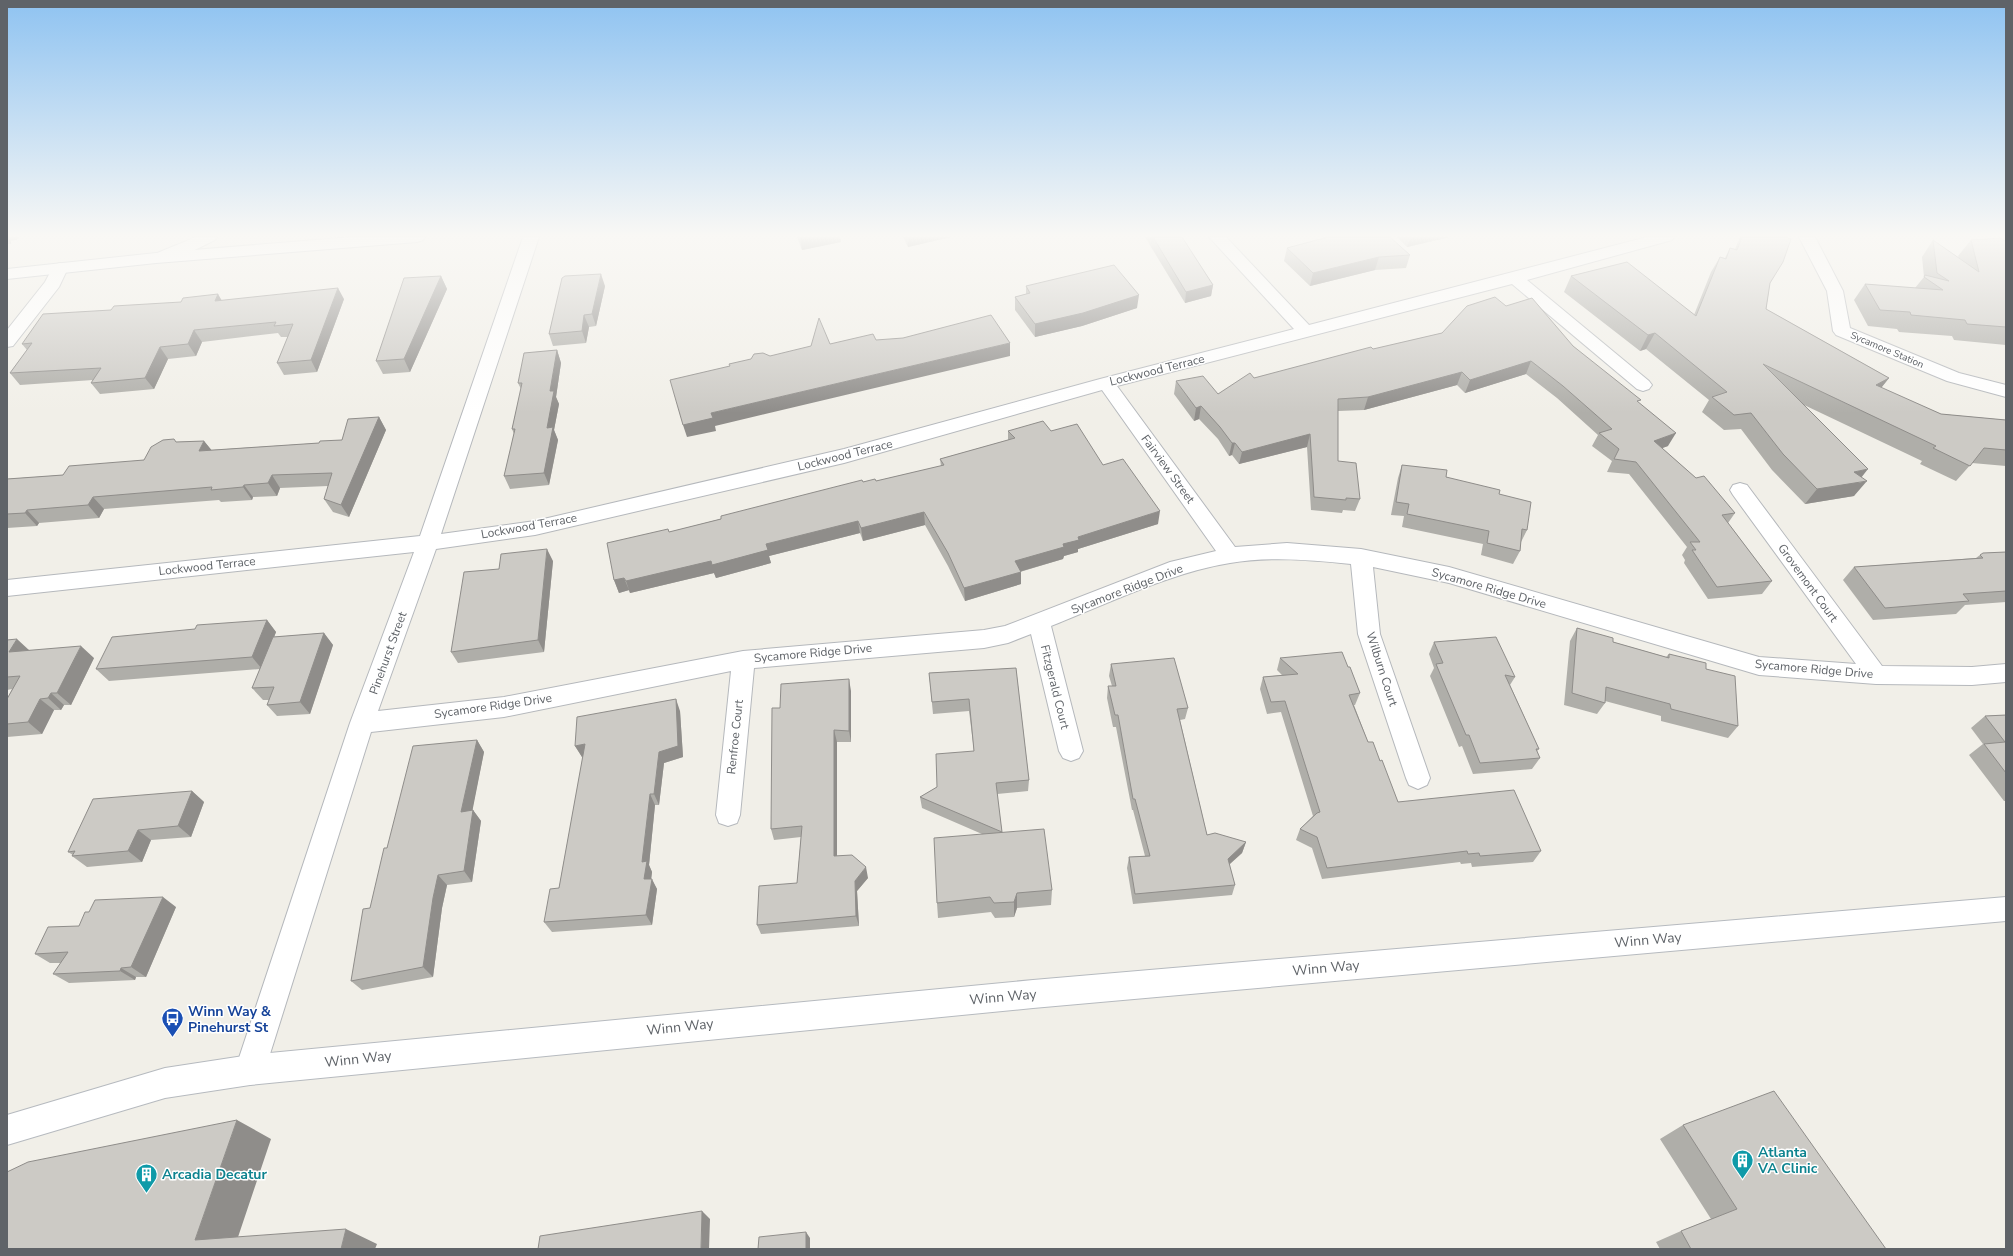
<svg xmlns="http://www.w3.org/2000/svg" width="2013" height="1256" font-family="'Nunito Sans',sans-serif">
<style>
.lines{fill:none;stroke-linecap:round;stroke-linejoin:round}
.street-casing{stroke:#b5b8bc;stroke-width:2}
.secondary-casing{stroke:#b6babf;stroke-width:2}
.street{fill:#fff;fill-rule:evenodd}
.secondary{fill:#fff;fill-rule:evenodd}
.wall{fill:#afaea9}
.shaded-wall{fill:#8f8d8a}
.building{fill:#cccac5;stroke:#8f8d8a}
.labels{text-anchor:middle;dominant-baseline:central;stroke-width:3;stroke-linejoin:round;paint-order:stroke}
.far-street-label{font-size:10px;fill:#5f6368;stroke:#fff}
.street-label{font-size:12px;fill:#5f6368;stroke:#fff}
.near-street-label{font-size:14px;fill:#5f6368;stroke:#fff}
.near-transit-label{font-size:14px;font-weight:bold;fill:#164399;stroke:#fff;text-anchor:start}
.near-culture-label{font-size:14px;font-weight:bold;fill:#0d838f;stroke:#fff;text-anchor:start}
</style>
<rect width="100%" height="100%" fill="#f1efe8"/>
<g class="lines">
<defs>
<path id="street" d="M 195,237 L 217,237 L 215,240 C 198,248 168,266 150,261 L 148,258 C 150,255 188,241 195,237 Z
M 523,237 L 539,237 L 441,534 L 535,521 L 844,449 L 1100,379 L 1294,329 L 1209,237 L 1226,237 L 1309,325 L 1647,237 L 1674,237 L 1672,240 L 1527,280 L 1649,381 L 1652,385 L 1649,389 L 1643,391 L 1637,389 L 1512,284 L 1117,386 L 1235,547 L 1287,543 L 1361,549 L 1449,567 L 1759,657 L 1856,664 L 1733,495 L 1730,490 L 1733,485 L 1740,483 L 1747,485 L 1882,666 L 1972,667 L 2006,664 L 2006,682 L 1972,685 L 1876,684 L 1759,675 L 1449,583 L 1373,567 L 1380,634 L 1430,778 L 1427,785 L 1418,789 L 1409,785 L 1406,778 L 1358,634 L 1351,564 C 1311,560 1270,556 1230,563 C 1172,572 1107,604 1051,626 L 1083,751 L 1079,758 L 1071,761 L 1063,758 L 1059,751 L 1031,634 L 1008,643 L 984,648 L 754,668 L 740,815 L 737,823 L 728,826 L 719,823 L 716,815 L 731,671 L 504,717 L 371,732 L 265,1070 L 260,1080 L 250,1085 L 240,1080 L 235,1070 L 350,723 L 414,552 L 7,596 L 7,580 L 420,536 ZM 1102,390 L 1216,551 L 1170,562 L 1005,626 L 984,630 L 743,651 L 504,697 L 378,711 L 436,549 L 535,535 L 844,463 Z
M 1799,237 L 1815,237 L 1843,291 L 1850,328 L 1959,373 L 2006,385 L 2006,397 L 1947,381 L 1836,335 L 1833,331 L 1827,291 Z
M 60,263 L 66,265 L 68,268 L 59,287 L 13,346 L 7,347 L 7,330 L 45,282 L 54,265 Z"/>
<path id="secondary" d="M 353,237 L 425,237 L 423,240 L 417,242 L 156,263 L 7,279 L 7,269 L 156,253 Z
M 2006,897 L 2006,921 L 1033,1008 L 250,1085 L 165,1098 L 7,1145 L 7,1115 L 165,1068 L 250,1055 L 1033,980 Z"/>
</defs>
<use href="#street" class="street-casing"/>
<use href="#secondary" class="secondary-casing"/>
<use href="#street" class="street"/>
<use href="#secondary" class="secondary"/>
</g>
<path class="wall" d="M 7,237 L 19,237 L 16,240 L 11,241 L 11,244 L 7,244 Z
M 797,237 L 840,237 L 841,242 L 802,250 Z
M 903,237 L 951,237 L 908,247 Z
M 1145,237 L 1182,237 L 1213,285 L 1211,296 L 1185,303 Z
M 1397,237 L 1450,237 L 1407,247 Z
M 1740,237 L 1742,237 L 1770,283 L 1766,309 L 1889,378 L 1881,388 L 1941,414 L 2006,420 L 2006,466 L 1972,463 L 1956,481 L 1920,464 L 1922,461 L 1802,404 L 1861,477 L 1854,496 L 1805,504 L 1772,470 L 1741,429 L 1724,430 L 1702,412 L 1709,400 L 1646,349 L 1640,351 L 1564,292 L 1571,276 L 1694,315 L 1711,272 L 1720,257 L 1725,258 L 1730,248 L 1735,249 Z
M 1933,240 L 1959,258 L 1958,256 L 1971,240 L 2006,242 L 2006,345 L 1954,340 L 1952,336 L 1899,332 L 1897,329 L 1868,326 L 1854,300 L 1865,284 L 1915,288 L 1924,277 L 1922,257 Z
M 1287,248 L 1410,255 L 1406,268 L 1375,270 L 1310,286 L 1284,261 Z
M 441,276 L 447,289 L 410,372 L 383,374 L 376,361 Z
M 605,286 L 596,326 L 589,327 L 586,343 L 553,346 L 549,334 Z
M 1026,286 L 1137,308 L 1082,326 L 1035,337 L 1015,310 L 1015,297 L 1026,294 Z
M 344,299 L 317,372 L 284,375 L 277,363 L 288,337 L 281,337 L 278,333 L 202,342 L 196,356 L 168,359 L 154,389 L 100,394 L 91,383 L 93,380 L 20,385 L 10,373 L 27,350 L 22,344 L 111,310 L 221,300 Z
M 1506,306 L 1573,346 L 1639,403 L 1668,446 L 1662,448 L 1735,513 L 1728,523 L 1772,581 L 1762,594 L 1708,599 L 1684,563 L 1685,560 L 1682,555 L 1687,547 L 1629,474 L 1607,472 L 1612,461 L 1592,446 L 1598,435 L 1557,398 L 1526,374 L 1465,393 L 1457,385 L 1364,410 L 1338,411 L 1338,461 L 1360,499 L 1355,511 L 1343,510 L 1342,513 L 1311,510 L 1307,447 L 1239,464 L 1232,455 L 1229,456 L 1218,439 L 1199,419 L 1194,421 L 1174,394 L 1176,381 L 1218,394 L 1254,378 L 1442,333 Z
M 557,350 L 561,363 L 556,397 L 559,404 L 554,430 L 558,440 L 549,485 L 510,489 L 504,476 L 514,434 L 512,429 L 521,389 L 518,383 Z
M 379,417 L 386,430 L 349,517 L 333,512 L 324,499 L 328,486 L 280,488 L 277,496 L 253,497 L 252,500 L 221,502 L 219,500 L 104,509 L 99,518 L 39,523 L 37,526 L 7,528 L 7,479 L 63,475 L 144,460 L 176,442 L 204,441 L 211,450 L 319,443 L 342,440 Z
M 1008,431 L 1051,431 L 1103,465 L 1158,524 L 1078,549 L 1078,552 L 1064,556 L 1063,559 L 1020,572 L 1021,584 L 965,601 L 948,566 L 925,525 L 863,541 L 860,533 L 769,556 L 771,563 L 716,578 L 714,573 L 630,593 L 629,590 L 619,593 L 614,580 L 670,532 L 863,482 L 876,481 L 941,466 L 940,459 L 1008,440 Z
M 1402,465 L 1446,477 L 1499,494 L 1527,530 L 1521,542 L 1520,551 L 1513,564 L 1481,555 L 1483,544 L 1402,527 L 1404,516 L 1391,515 L 1398,478 Z
M 2006,552 L 2006,602 L 1965,605 L 1956,614 L 1873,620 L 1843,580 L 1854,567 L 1976,558 L 1980,555 Z
M 553,561 L 544,652 L 458,663 L 451,652 L 499,569 Z
M 267,620 L 276,632 L 274,637 L 324,633 L 333,645 L 310,714 L 277,716 L 267,705 L 269,700 L 263,700 L 252,688 L 260,669 L 109,681 L 96,669 L 195,629 Z
M 1577,628 L 1613,642 L 1666,657 L 1669,654 L 1706,669 L 1738,726 L 1728,738 L 1661,721 L 1661,716 L 1605,701 L 1605,703 L 1597,714 L 1564,705 L 1570,641 Z
M 7,640 L 29,650 L 94,658 L 71,705 L 64,705 L 61,710 L 54,710 L 42,734 L 7,737 L 7,699 L 12,689 L 7,690 Z
M 1434,642 L 1515,677 L 1510,685 L 1539,749 L 1537,751 L 1540,758 L 1532,769 L 1473,774 L 1462,746 L 1459,747 L 1435,688 L 1430,676 L 1434,668 L 1429,654 Z
M 1280,658 L 1348,667 L 1360,693 L 1355,705 L 1354,705 L 1368,742 L 1380,761 L 1398,802 L 1541,851 L 1533,862 L 1472,867 L 1471,863 L 1461,864 L 1460,862 L 1322,879 L 1312,848 L 1296,840 L 1300,829 L 1313,816 L 1281,712 L 1267,714 L 1260,689 L 1263,677 L 1282,675 L 1277,670 Z
M 1111,664 L 1188,708 L 1185,719 L 1180,720 L 1207,835 L 1246,842 L 1242,853 L 1229,865 L 1235,885 L 1232,895 L 1133,904 L 1127,868 L 1129,857 L 1145,856 L 1133,810 L 1132,810 L 1116,727 L 1113,727 L 1107,698 L 1108,686 L 1112,686 L 1109,676 Z
M 1016,668 L 1029,780 L 1028,791 L 997,794 L 1002,832 L 1052,890 L 1051,905 L 1017,908 L 1014,917 L 995,918 L 991,912 L 938,918 L 937,903 L 982,834 L 922,808 L 920,797 L 937,787 L 974,751 L 969,711 L 933,714 L 929,673 Z
M 851,691 L 851,742 L 837,742 L 837,856 L 868,878 L 857,891 L 859,926 L 761,934 L 757,925 L 797,883 L 801,837 L 774,840 L 771,829 L 780,708 Z
M 680,711 L 683,757 L 664,763 L 659,805 L 655,805 L 649,865 L 652,872 L 651,879 L 657,889 L 652,925 L 552,932 L 544,922 L 559,888 L 583,757 L 582,757 L 575,746 Z
M 2006,715 L 2006,801 L 2004,801 L 1969,755 L 1983,744 L 1971,728 L 1985,716 Z
M 477,740 L 484,752 L 472,810 L 473,810 L 481,821 L 472,882 L 447,885 L 442,908 L 433,977 L 362,990 L 351,981 L 387,848 Z
M 192,791 L 204,802 L 191,837 L 151,840 L 142,862 L 87,867 L 72,856 L 73,855 L 68,852 Z
M 176,907 L 146,977 L 136,977 L 135,980 L 69,983 L 53,974 L 61,963 L 50,963 L 35,954 L 79,926 Z
M 1683,1125 L 1886,1249 L 1660,1249 L 1656,1242 L 1681,1231 L 1711,1219 L 1660,1139 Z"/>
<path class="shaded-wall" d="M 7,237 L 9,237 L 11,241 L 11,244 Z
M 14,237 L 19,237 L 16,240 Z
M 800,237 L 840,237 L 841,242 L 802,250 Z
M 907,237 L 951,237 L 908,247 Z
M 1411,237 L 1450,237 L 1407,247 Z
M 1379,257 L 1375,270 L 1310,286 L 1313,273 Z
M 601,274 L 605,286 L 596,326 L 592,314 Z
M 441,276 L 447,289 L 410,372 L 404,359 Z
M 1213,285 L 1211,296 L 1185,303 L 1186,292 Z
M 338,288 L 344,299 L 317,372 L 311,360 Z
M 218,294 L 225,306 L 215,301 Z
M 1139,295 L 1137,308 L 1082,326 L 1035,337 L 1035,324 Z
M 584,315 L 589,327 L 586,343 L 582,331 Z
M 194,330 L 202,342 L 196,356 L 188,344 Z
M 1655,333 L 1646,349 L 1640,351 L 1648,335 Z
M 1010,343 L 1010,356 L 715,426 L 716,431 L 687,437 L 683,425 L 711,413 Z
M 160,347 L 168,359 L 154,389 L 145,378 Z
M 557,350 L 561,363 L 556,397 L 559,404 L 554,430 L 558,440 L 549,485 L 544,473 L 550,391 Z
M 1531,361 L 1526,374 L 1465,393 L 1470,380 Z
M 1462,372 L 1457,385 L 1364,410 L 1368,397 Z
M 1889,378 L 1877,393 L 1876,385 Z
M 1201,406 L 1199,419 L 1194,421 L 1196,408 Z
M 379,417 L 386,430 L 349,517 L 341,505 Z
M 1676,433 L 1668,446 L 1646,454 L 1654,441 Z
M 1310,434 L 1307,447 L 1239,464 L 1242,452 Z
M 204,441 L 214,453 L 199,451 Z
M 1232,443 L 1235,443 L 1232,455 L 1229,456 Z
M 1868,469 L 1857,483 L 1867,481 L 1854,496 L 1805,504 L 1817,489 L 1854,472 Z
M 272,475 L 280,488 L 277,496 L 268,483 Z
M 244,485 L 253,497 L 252,500 L 243,487 Z
M 93,497 L 104,509 L 99,518 L 88,505 Z
M 27,510 L 39,523 L 37,526 L 25,513 Z
M 1160,511 L 1158,524 L 1078,549 L 1078,552 L 1064,556 L 1063,559 L 1015,573 L 1015,561 L 1078,537 Z
M 924,512 L 925,525 L 863,541 L 861,528 Z
M 858,521 L 860,533 L 769,556 L 771,563 L 716,578 L 714,573 L 630,593 L 626,581 L 766,544 Z
M 547,549 L 553,561 L 544,652 L 538,640 Z
M 1021,572 L 1021,584 L 965,601 L 964,588 Z
M 624,578 L 629,590 L 619,593 L 614,580 Z
M 267,620 L 276,632 L 262,669 L 252,657 Z
M 324,633 L 333,645 L 310,714 L 300,702 Z
M 17,639 L 30,651 L 9,652 Z
M 81,646 L 94,658 L 71,705 L 57,693 Z
M 849,679 L 851,691 L 851,742 L 849,731 Z
M 51,693 L 64,705 L 61,710 L 48,698 Z
M 40,699 L 54,710 L 42,734 L 28,722 Z
M 676,699 L 680,711 L 683,757 L 664,763 L 659,805 L 654,794 L 659,752 Z
M 834,730 L 837,742 L 837,866 L 834,856 Z
M 477,740 L 484,752 L 470,823 L 461,812 Z
M 585,744 L 591,756 L 582,757 L 575,746 Z
M 192,791 L 204,802 L 191,837 L 178,826 Z
M 650,794 L 655,805 L 649,865 L 652,872 L 650,889 L 644,879 L 642,862 Z
M 473,810 L 481,821 L 472,882 L 464,871 Z
M 138,830 L 151,840 L 142,862 L 128,851 Z
M 1246,842 L 1242,853 L 1224,869 L 1228,859 Z
M 866,867 L 868,878 L 857,891 L 859,926 L 856,916 L 855,881 Z
M 438,875 L 447,885 L 442,908 L 433,977 L 423,967 L 433,898 Z
M 652,879 L 657,889 L 652,925 L 646,915 Z
M 1017,893 L 1017,908 L 1014,917 L 1014,902 Z
M 163,897 L 176,907 L 146,977 L 131,967 Z
M 121,968 L 136,977 L 135,980 L 120,971 Z
M 237,1120 L 271,1139 L 234,1249 L 195,1240 Z
M 702,1211 L 710,1219 L 709,1249 L 701,1249 Z
M 346,1229 L 377,1244 L 375,1249 L 341,1249 Z
M 806,1232 L 810,1238 L 810,1249 L 806,1249 Z"/>
<path class="building" d="M 1153,237 L 1182,237 L 1213,285 L 1186,292 Z
M 1328,237 L 1390,237 L 1410,255 L 1379,257 L 1313,273 L 1287,248 Z
M 1742,237 L 1786,237 L 1791,239 L 1783,262 L 1770,283 L 1766,309 L 1889,378 L 1876,385 L 1941,414 L 2006,420 L 2006,450 L 1984,448 L 1970,466 L 1933,448 L 1936,446 L 1763,364 L 1868,469 L 1854,472 L 1867,481 L 1817,489 L 1783,454 L 1751,413 L 1734,415 L 1712,397 L 1727,392 L 1655,333 L 1648,335 L 1571,276 L 1627,262 L 1696,316 L 1720,257 L 1726,259 L 1730,248 L 1737,250 Z
M 2001,238 L 2006,242 L 2006,327 L 1967,324 L 1965,320 L 1911,315 L 1910,312 L 1880,310 L 1865,284 L 1943,290 L 1924,277 L 1925,275 L 1949,281 L 1937,273 L 1933,240 L 1979,272 L 1971,240 Z
M 1114,265 L 1139,295 L 1083,313 L 1035,324 L 1015,297 L 1030,293 L 1026,286 Z
M 601,274 L 592,314 L 584,315 L 582,331 L 549,334 L 562,278 L 565,276 Z
M 441,276 L 404,359 L 376,361 L 404,278 Z
M 338,288 L 311,360 L 277,363 L 293,324 L 274,326 L 276,322 L 194,330 L 188,344 L 160,347 L 145,378 L 91,383 L 101,368 L 10,373 L 32,343 L 22,344 L 43,314 L 111,310 L 114,306 L 181,302 L 183,298 L 218,294 L 215,301 Z
M 1495,297 L 1506,306 L 1532,298 L 1573,346 L 1641,400 L 1637,401 L 1676,433 L 1654,441 L 1696,478 L 1704,476 L 1735,513 L 1722,515 L 1772,581 L 1717,587 L 1692,550 L 1696,550 L 1690,542 L 1700,542 L 1636,462 L 1614,459 L 1619,449 L 1599,433 L 1612,429 L 1563,386 L 1531,361 L 1470,380 L 1462,372 L 1368,397 L 1338,399 L 1338,461 L 1356,463 L 1360,499 L 1346,498 L 1346,500 L 1314,497 L 1310,434 L 1242,452 L 1235,443 L 1232,443 L 1220,427 L 1201,406 L 1196,408 L 1176,381 L 1203,376 L 1218,394 L 1250,373 L 1254,378 L 1371,347 L 1373,349 L 1442,333 L 1467,306 Z
M 991,315 L 1010,343 L 711,413 L 713,418 L 683,425 L 670,380 L 730,366 L 729,364 L 751,359 L 754,354 L 763,353 L 770,356 L 811,346 L 819,318 L 830,344 L 873,334 L 876,340 L 903,338 Z
M 557,350 L 550,391 L 554,391 L 547,428 L 553,427 L 544,473 L 504,476 L 515,429 L 512,429 L 522,383 L 518,383 L 524,353 Z
M 379,417 L 341,505 L 324,499 L 332,473 L 272,475 L 268,483 L 244,485 L 243,487 L 211,490 L 212,487 L 93,497 L 88,505 L 27,510 L 25,513 L 7,514 L 7,479 L 63,475 L 69,466 L 144,460 L 151,447 L 163,440 L 174,439 L 176,442 L 204,441 L 199,451 L 319,443 L 320,441 L 342,440 L 348,419 Z
M 1043,421 L 1051,431 L 1077,424 L 1103,465 L 1123,459 L 1160,511 L 1078,537 L 1079,540 L 1063,544 L 1064,547 L 1015,561 L 1021,572 L 964,588 L 948,553 L 924,512 L 861,528 L 858,521 L 766,544 L 768,550 L 712,565 L 711,561 L 626,581 L 624,578 L 614,580 L 607,543 L 668,529 L 669,532 L 721,519 L 721,516 L 862,480 L 863,482 L 875,479 L 876,481 L 944,465 L 940,459 L 1015,438 L 1008,431 Z
M 1402,465 L 1447,470 L 1446,477 L 1500,490 L 1499,494 L 1531,502 L 1527,530 L 1522,529 L 1520,551 L 1487,543 L 1489,531 L 1407,514 L 1409,504 L 1396,502 Z
M 547,549 L 538,640 L 451,652 L 464,572 L 499,569 L 501,554 Z
M 2006,552 L 2006,591 L 1963,594 L 1969,601 L 1885,608 L 1854,567 L 1983,558 L 1980,555 L 1983,553 Z
M 267,620 L 252,657 L 96,669 L 112,637 L 195,629 L 197,625 Z
M 1577,628 L 1613,638 L 1613,642 L 1669,658 L 1669,654 L 1706,663 L 1706,669 L 1735,676 L 1738,726 L 1671,709 L 1670,704 L 1606,687 L 1605,703 L 1572,693 Z
M 324,633 L 300,702 L 267,705 L 274,687 L 252,688 L 273,637 Z
M 1496,637 L 1515,677 L 1505,675 L 1539,749 L 1536,749 L 1540,758 L 1480,763 L 1469,735 L 1466,735 L 1441,676 L 1436,664 L 1443,663 L 1434,642 Z
M 17,639 L 9,652 L 81,646 L 57,693 L 51,693 L 48,698 L 40,699 L 28,722 L 7,724 L 7,699 L 20,676 L 7,677 L 7,640 Z
M 1342,652 L 1348,667 L 1350,667 L 1360,693 L 1349,695 L 1368,742 L 1373,742 L 1380,761 L 1382,760 L 1398,802 L 1514,790 L 1541,851 L 1480,856 L 1479,853 L 1468,854 L 1467,851 L 1327,868 L 1317,837 L 1300,829 L 1317,813 L 1320,812 L 1285,701 L 1271,702 L 1263,677 L 1298,674 L 1280,658 Z
M 1174,658 L 1188,708 L 1177,709 L 1207,835 L 1215,833 L 1246,842 L 1228,859 L 1235,885 L 1135,894 L 1129,857 L 1150,856 L 1135,799 L 1133,799 L 1118,715 L 1115,715 L 1108,686 L 1116,686 L 1111,664 Z
M 1016,668 L 1029,780 L 996,783 L 1002,832 L 920,797 L 937,787 L 936,754 L 974,751 L 969,699 L 932,702 L 929,673 Z
M 849,679 L 849,731 L 834,730 L 834,856 L 852,855 L 866,867 L 855,881 L 856,916 L 757,925 L 759,886 L 797,883 L 802,826 L 771,829 L 772,708 L 780,708 L 781,684 Z
M 676,699 L 678,746 L 659,752 L 654,794 L 650,794 L 642,862 L 647,861 L 644,879 L 652,879 L 646,915 L 544,922 L 550,889 L 559,888 L 585,744 L 575,746 L 577,717 Z
M 2006,715 L 2006,773 L 1984,744 L 2005,742 L 1985,716 Z
M 477,740 L 461,812 L 473,810 L 464,871 L 438,875 L 433,898 L 423,967 L 351,981 L 363,909 L 370,908 L 384,848 L 387,848 L 413,746 Z
M 192,791 L 178,826 L 138,830 L 128,851 L 72,856 L 75,851 L 68,852 L 93,799 Z
M 1044,829 L 1052,890 L 1017,893 L 1014,902 L 994,903 L 990,897 L 937,903 L 934,838 Z
M 163,897 L 131,967 L 121,968 L 120,971 L 53,974 L 68,952 L 35,954 L 48,927 L 79,926 L 85,912 L 89,912 L 95,900 Z
M 1774,1091 L 1886,1249 L 1691,1249 L 1681,1231 L 1737,1209 L 1683,1125 Z
M 237,1120 L 195,1240 L 346,1229 L 341,1249 L 7,1249 L 7,1172 L 28,1162 Z
M 702,1211 L 701,1249 L 538,1249 L 540,1236 Z
M 806,1232 L 806,1249 L 758,1249 L 759,1237 Z"/>
<linearGradient id="sky" x2="0" y2="1"><stop stop-color="#8fc3f1"/><stop offset="0.57" stop-color="#f9f8f5"/><stop offset="1" stop-color="#f9f8f5" stop-opacity="0"/></linearGradient>
<rect width="2013" height="413" fill="url(#sky)"/>
<defs>
<symbol id="bus-pin" viewBox="-11 -11 22 30"><path d="M0 17L-7.5 6A9.5 9.5 0 1 1 7.5 6Z" fill="#1a4fb4" stroke="#fff"/><path d="M-5-6H5V4H4V6H2V4H-2V6H-4V4H-5ZM-3.5-4V0h7V-4ZM-3.5 1.2v1.5H-2V1.2ZM2 1.2v1.5H3.5V1.2Z" fill="#fff"/></symbol>
<symbol id="building-pin" viewBox="-11 -11 22 30"><path d="M0 17L-7.5 6A9.5 9.5 0 1 1 7.5 6Z" fill="#0f9aa8" stroke="#fff"/><path d="M-4-6H4V6H1V3H-1V6H-4ZM-2.5-4.3h1.7v1.8h-1.7ZM.8-4.3h1.7v1.8H.8ZM-2.5-1h1.7V.8h-1.7ZM.8-1h1.7V.8H.8Z" fill="#fff"/></symbol>
</defs>
<g fill-rule="evenodd">
<use href="#bus-pin" x="160" y="1006" width="25" height="34"/>
<use href="#building-pin" x="1730" y="1148" width="25" height="34"/>
<use href="#building-pin" x="134" y="1162" width="25" height="34"/>
</g>
<g class="labels">
<g class="far-street-label">
<text transform="translate(1887 350) rotate(23)">Sycamore Station</text>
</g>
<g class="street-label">
<text transform="translate(1157 370) rotate(-14)">Lockwood Terrace</text>
<text transform="translate(845 455) rotate(-14)">Lockwood Terrace</text>
<text transform="translate(1168 469) rotate(54)">Fairview Street</text>
<text transform="translate(529 526) rotate(-10)">Lockwood Terrace</text>
<text transform="translate(207 566) rotate(-6)">Lockwood Terrace</text>
<text transform="translate(1808 583) rotate(54)">Grovemont Court</text>
<text transform="translate(1489 588) rotate(16)">Sycamore Ridge Drive</text>
<text transform="translate(1127 589) rotate(-21)">Sycamore Ridge Drive</text>
<text transform="translate(388 653) rotate(-70)">Pinehurst Street</text>
<text transform="translate(813 653) rotate(-5)">Sycamore Ridge Drive</text>
<text transform="translate(1382 669) rotate(72)">Wilburn Court</text>
<text transform="translate(1814 669) rotate(5)">Sycamore Ridge Drive</text>
<text transform="translate(1055 687) rotate(76)">Fitzgerald Court</text>
<text transform="translate(493 706) rotate(-8)">Sycamore Ridge Drive</text>
<text transform="translate(735 737) rotate(-84)">Renfroe Court</text>
</g>
<g class="near-street-label">
<text transform="translate(1648 940) rotate(-5)">Winn Way</text>
<text transform="translate(1326 968) rotate(-5)">Winn Way</text>
<text transform="translate(1003 997) rotate(-5)">Winn Way</text>
<text transform="translate(680 1027) rotate(-6)">Winn Way</text>
<text transform="translate(358 1059) rotate(-6)">Winn Way</text>
</g>
<g class="near-transit-label">
<text x="188" y="1011">Winn Way &amp;<tspan x="188" dy="16">Pinehurst St</tspan></text>
</g>
<g class="near-culture-label">
<text x="1758" y="1152">Atlanta<tspan x="1758" dy="16">VA Clinic</tspan></text>
<text x="162" y="1174">Arcadia Decatur</text>
</g>
</g>
<rect width="2013" height="1256" fill="none" stroke="#5f6368" stroke-width="16"/>
</svg>
